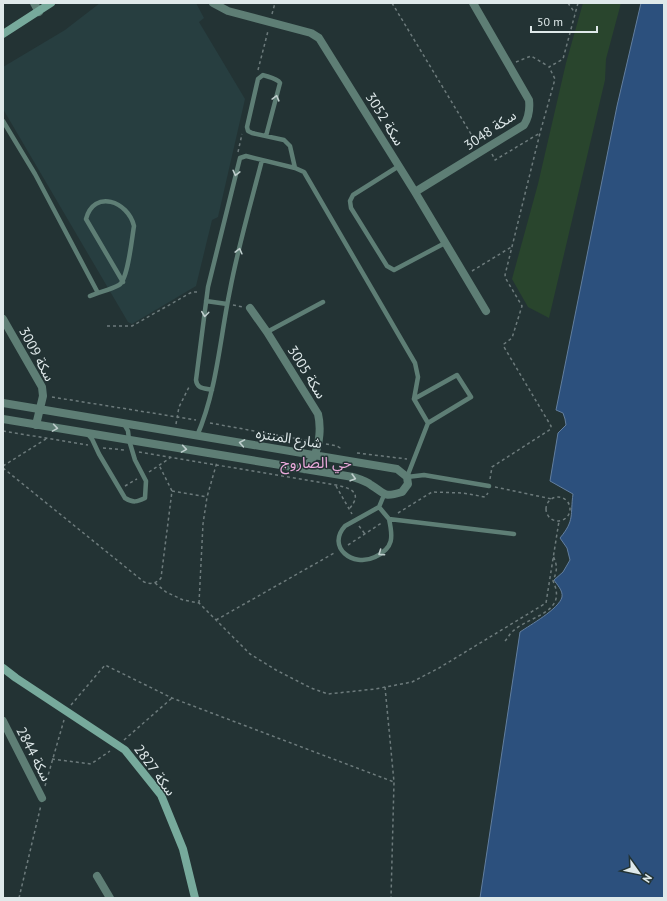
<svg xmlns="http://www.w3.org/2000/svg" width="667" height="901" font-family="'PT Sans','Noto Sans Arabic',sans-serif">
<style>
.built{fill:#273e40}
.green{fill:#29452d}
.water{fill:#2c507d;stroke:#627e9e}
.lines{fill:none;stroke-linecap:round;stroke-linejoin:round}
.path{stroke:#6d7b7c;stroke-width:1.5;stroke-dasharray:3 3;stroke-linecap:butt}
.lane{stroke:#5e7e75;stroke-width:4.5}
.street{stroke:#5e7e75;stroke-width:8}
.secondary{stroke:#77aa9c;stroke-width:8}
.oneway{stroke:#bfcecd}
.labels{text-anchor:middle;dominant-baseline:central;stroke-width:3;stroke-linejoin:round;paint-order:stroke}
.street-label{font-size:14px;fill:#dfe9ea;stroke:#233334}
.neighbourhood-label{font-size:15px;fill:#eaa9db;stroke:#233334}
</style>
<rect width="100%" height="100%" fill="#233334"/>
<path class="built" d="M 100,3 L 196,3 L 204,18 L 199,22 L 245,99 L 218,217 L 212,220 L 196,286 L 132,324 L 128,322 L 3,109 L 3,67 L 65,30 Z"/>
<path class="green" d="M 583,3 L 621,3 L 606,59 L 605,80 L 549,318 L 528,307 L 512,279 L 538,184 L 566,63 Z"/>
<path class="water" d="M 641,3 L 664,3 L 664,898 L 480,898 L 520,632 C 530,625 559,609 562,597 C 563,590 557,585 554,580 L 563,572 L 570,560 L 567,548 L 560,538 C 575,520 570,515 573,494 L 550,481 L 558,433 L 566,425 L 565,419 L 563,413 L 556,410 L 617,106 Z"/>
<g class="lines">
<path class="path" d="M 392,3 L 477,144
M 568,3 L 575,13
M 272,14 L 275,3
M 516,62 L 531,56 L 548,66
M 258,70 L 268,31
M 238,152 L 242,134
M 492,154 L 495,160 L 540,133
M 472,271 L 513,246
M 233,305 L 243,307
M 107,326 L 132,326 L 192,292 L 200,292
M 52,397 L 196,420
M 210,423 L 310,441
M 176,424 L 179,407 L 190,385
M 3,431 L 88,445
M 326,444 L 337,446 L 340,448 L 340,451
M 103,448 L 125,450
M 139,452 L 336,485 C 350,488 363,492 350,508
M 357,453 L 407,459
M 3,466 L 46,439
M 3,468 L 144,582 C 151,585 157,583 161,578 L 172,491 L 159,465
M 149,472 L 170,458 L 170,455
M 490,479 L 492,467 L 551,429 L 551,426 L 504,347 L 504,344 L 512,338 L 522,306 L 506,279 L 505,275 L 540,133 L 555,79 L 549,67 L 563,59 L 578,3
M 125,486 L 137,479
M 336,486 L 352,514
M 495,487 L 552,499
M 172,491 L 207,497
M546 509a12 12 0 1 1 24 0a12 12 0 1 1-24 0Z
M 398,513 L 432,492 L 463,493 L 485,497 L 488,493
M 359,526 L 365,534
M 348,545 L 383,522
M 155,583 L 166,592 L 183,600 L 199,603 L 250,654 L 276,670 L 311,688 L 328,694 L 375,689 L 412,682 L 439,668 L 546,603 L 559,521
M 199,603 L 203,524 L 207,497 L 217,462
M 216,620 L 336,552
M 505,641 C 508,638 510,633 513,631 C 531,615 568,613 553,581 C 557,571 558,566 553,556
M 385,687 L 394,782 L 391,898
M 71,705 L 105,665 L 172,698 L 394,782
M 124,740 L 172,698
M 52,759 L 91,764 L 110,751
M 45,786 L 64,720
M 19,898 L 41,805"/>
<path class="lane" d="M 3,121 L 35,174 L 98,293
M 266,136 L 280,83 C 277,78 268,77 263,75 L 258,79 L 247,127 L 248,131 L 252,133 L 284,140 L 290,146 L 295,168
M 399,166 L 353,195 L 350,201 L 351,208 L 387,266 L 394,270 L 445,243
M 90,296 C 99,292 110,290 119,285 C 128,280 132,237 134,226 C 128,201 94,189 86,219 L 123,282
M 206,301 L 227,304
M 267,332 L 323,302
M 212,390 C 204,388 197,389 196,380 L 208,287 L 240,158 L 246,156 L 295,168 L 304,172 L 415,363 L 418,377 L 414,399
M 428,423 L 414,399 L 457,375 L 471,397 L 428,423 L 407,477 L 424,475 L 489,486
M 87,433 L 92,439 L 99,454 L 125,498 C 133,503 137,502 145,498 L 146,481 L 135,460 L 129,440 L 128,431 L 124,424
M 197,436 C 217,390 220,338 230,290 C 238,247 251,203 262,160
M 384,495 L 379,507 L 389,519 L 514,534
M 379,507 L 345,526 C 326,547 353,568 375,557 C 394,548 393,537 389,519"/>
<path class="street" d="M 34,3 L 39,12
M 213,3 L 228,11 L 311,33 L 319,38 L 415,192 L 486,311
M 415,192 L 524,125 C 529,117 530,109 529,100 L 473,3
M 250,308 L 267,332 L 318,414 C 321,426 320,444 314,456 C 312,460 307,465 304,469
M 3,319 L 42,387 L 43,396 L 36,425
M 3,403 L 397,469 L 407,477 L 408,484 L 402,492 C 383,498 386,494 371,485 C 366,481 359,479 353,477 L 3,419
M 3,721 L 42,798
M 97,876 L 110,898"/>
<path class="secondary" d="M 3,34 L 51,3
M 3,668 L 16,678 L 125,750 L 161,795 L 183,849 L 195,898"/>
</g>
<defs><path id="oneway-chevron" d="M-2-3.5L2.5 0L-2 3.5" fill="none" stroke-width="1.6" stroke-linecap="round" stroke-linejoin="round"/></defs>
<g class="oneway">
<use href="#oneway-chevron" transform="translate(276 98) rotate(-75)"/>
<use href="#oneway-chevron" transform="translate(236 173) rotate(104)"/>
<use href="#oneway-chevron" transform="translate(239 251) rotate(-76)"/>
<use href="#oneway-chevron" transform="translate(205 314) rotate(97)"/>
<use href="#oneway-chevron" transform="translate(55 428) rotate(9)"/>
<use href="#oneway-chevron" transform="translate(242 443) rotate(-170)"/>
<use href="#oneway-chevron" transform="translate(184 449) rotate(9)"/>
<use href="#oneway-chevron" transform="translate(353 478) rotate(16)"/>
<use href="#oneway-chevron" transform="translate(381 553) rotate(146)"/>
</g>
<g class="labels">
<g class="street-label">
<text transform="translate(385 119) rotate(58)">سكة 3052</text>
<text transform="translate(490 130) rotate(-34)">سكة 3048</text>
<text transform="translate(37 354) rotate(62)">سكة 3009</text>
<text transform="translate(307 372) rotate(58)">سكة 3005</text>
<text transform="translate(289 438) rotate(9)">شارع المنتزه</text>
<text transform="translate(34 754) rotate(63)">سكة 2844</text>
<text transform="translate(155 770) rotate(54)">سكة 2827</text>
</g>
<g class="neighbourhood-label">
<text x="316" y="462">حي الصاروج</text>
</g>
</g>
<rect width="667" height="901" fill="none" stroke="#dfe9ea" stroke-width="8"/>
<g transform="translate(639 873) rotate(123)" stroke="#233334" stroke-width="3" paint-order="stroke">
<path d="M0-3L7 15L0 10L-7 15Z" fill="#dfe9ea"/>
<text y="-6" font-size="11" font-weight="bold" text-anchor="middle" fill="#dfe9ea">N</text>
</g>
<path d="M531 26v6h66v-6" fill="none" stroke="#dfe9ea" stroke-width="2"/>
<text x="537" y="26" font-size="12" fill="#dfe9ea" stroke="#233334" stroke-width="3" paint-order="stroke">50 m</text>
</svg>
